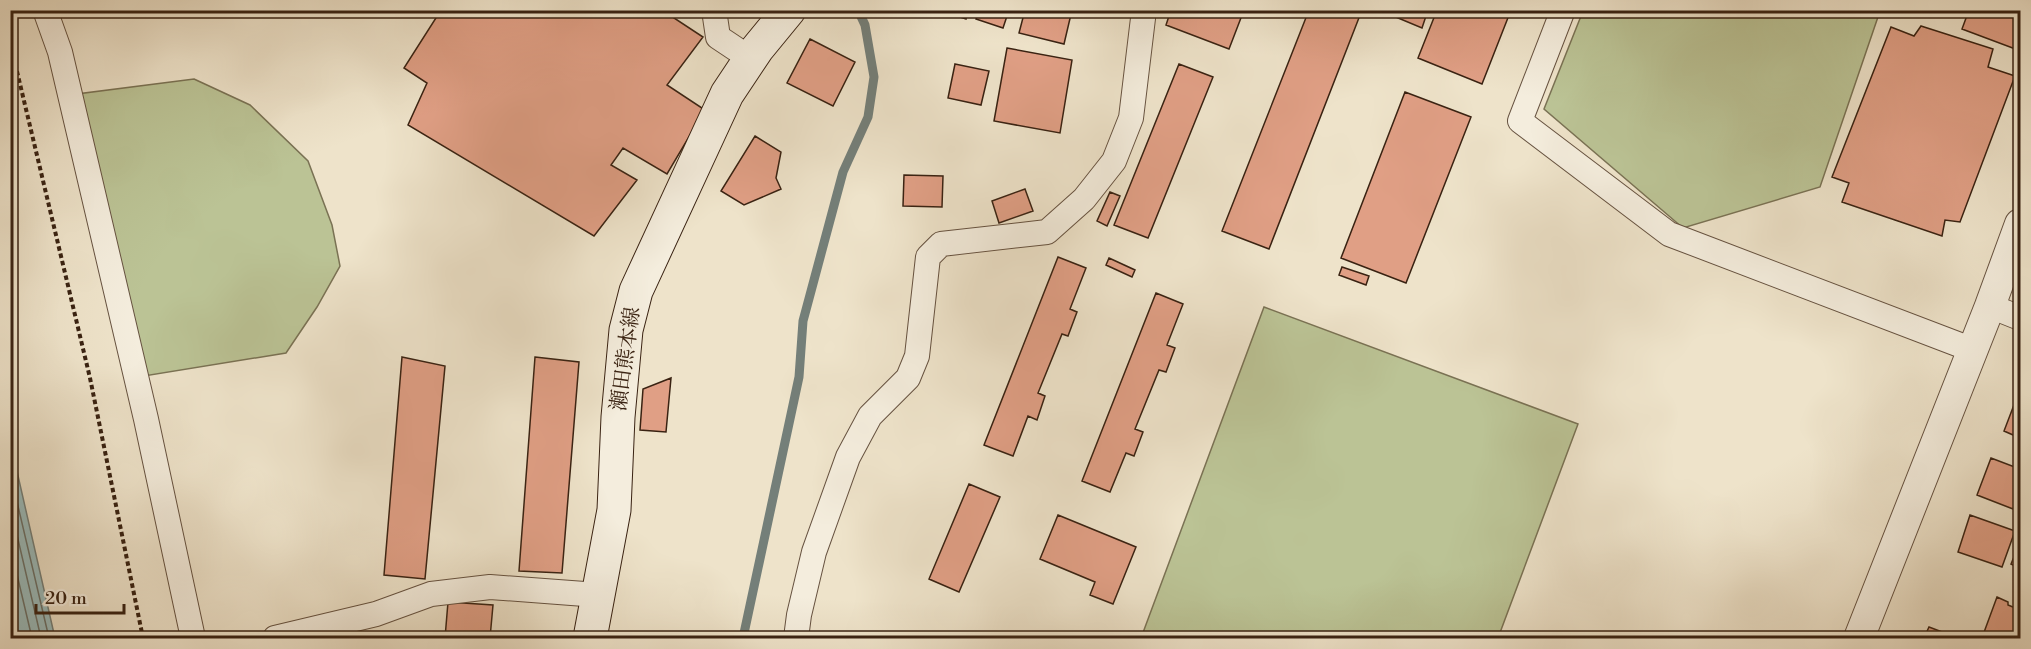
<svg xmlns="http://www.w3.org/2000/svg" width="2031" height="649" font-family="'Libre Bodoni','Noto Serif JP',serif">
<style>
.green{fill:#bbc395;stroke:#7a7254;stroke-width:1.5}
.water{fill:#9bbdbe;stroke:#747f79;stroke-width:1.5}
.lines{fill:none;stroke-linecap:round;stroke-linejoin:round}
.shore{stroke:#6a7068;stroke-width:1.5}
.stream{stroke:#747f79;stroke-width:9}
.building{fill:#e09f85;stroke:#392212;stroke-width:1.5}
.minor-casing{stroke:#665240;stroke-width:26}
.tertiary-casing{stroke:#665240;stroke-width:32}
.secondary-casing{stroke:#392212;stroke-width:35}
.path{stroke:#392212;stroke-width:4;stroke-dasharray:4.5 3;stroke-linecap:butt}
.minor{stroke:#f4eddd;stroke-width:24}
.tertiary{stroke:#f4eddd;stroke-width:30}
.secondary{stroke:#f4eddd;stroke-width:33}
.labels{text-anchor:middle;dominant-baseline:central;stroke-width:4.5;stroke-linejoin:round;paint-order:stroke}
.street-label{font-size:21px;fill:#392212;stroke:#f4eddd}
</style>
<rect width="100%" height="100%" fill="#eee3ca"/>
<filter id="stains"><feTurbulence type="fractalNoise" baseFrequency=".00333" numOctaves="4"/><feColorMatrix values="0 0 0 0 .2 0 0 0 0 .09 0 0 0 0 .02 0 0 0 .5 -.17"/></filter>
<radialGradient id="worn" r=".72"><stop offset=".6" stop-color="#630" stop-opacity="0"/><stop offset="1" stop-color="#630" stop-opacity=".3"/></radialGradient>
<path class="green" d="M 1583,11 L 1880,11 L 1820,187 L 1683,228 L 1544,109 Z
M 194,79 L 250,105 L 308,161 L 332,225 L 340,266 L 317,307 L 286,353 L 138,377 L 77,94 Z
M 1264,307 L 1578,424 L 1498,638 L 1141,638 Z"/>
<path class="water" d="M 11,445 L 55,638 L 11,638 Z"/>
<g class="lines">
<path class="shore" d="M 10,472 L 49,638
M 10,505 L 41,638
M 10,545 L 32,638"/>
<path class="stream" d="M 743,638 L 799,377 L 803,321 L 843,172 L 868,117 L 874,77 L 865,25 L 858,10"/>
</g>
<path class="building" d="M 441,10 L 662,10 L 703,37 L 667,85 L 705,110 L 667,174 L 623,148 L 611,165 L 637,180 L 594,236 L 408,125 L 427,83 L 404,68 Z
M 939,10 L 968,10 L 966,19 Z
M 979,10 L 1009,10 L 1003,28 L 976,19 Z
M 1025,10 L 1072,10 L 1064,44 L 1019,33 Z
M 1171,10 L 1244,10 L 1229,49 L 1166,25 Z
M 1309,10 L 1362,10 L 1269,249 L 1222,231 Z
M 1379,10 L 1428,10 L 1422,28 Z
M 1437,10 L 1511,10 L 1482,84 L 1418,58 Z
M 1969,10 L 2020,10 L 2020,43 L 2018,50 L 1962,29 Z
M 1921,26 L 1993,49 L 1988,67 L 2015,76 L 1960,222 L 1945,220 L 1942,236 L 1842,202 L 1849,183 L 1832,177 L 1891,27 L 1914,36 Z
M 810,39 L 855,62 L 833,106 L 787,83 Z
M 1007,48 L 1072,60 L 1060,133 L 994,121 Z
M 955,64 L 989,71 L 981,105 L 948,98 Z
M 1179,64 L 1213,77 L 1148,238 L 1114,225 Z
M 1405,92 L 1471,117 L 1406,283 L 1341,258 Z
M 755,136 L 781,152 L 776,178 L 781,189 L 744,205 L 721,191 Z
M 904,175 L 943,176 L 942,207 L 903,206 Z
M 1025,189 L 1033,211 L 999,223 L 992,201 Z
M 1110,192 L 1120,196 L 1107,226 L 1097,221 Z
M 1058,257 L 1086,268 L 1070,309 L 1077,312 L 1068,336 L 1062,334 L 1038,393 L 1045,396 L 1037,420 L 1028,416 L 1013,456 L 984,445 Z
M 1109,258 L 1135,270 L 1132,277 L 1106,265 Z
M 1342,267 L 1369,276 L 1366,285 L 1339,275 Z
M 1156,293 L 1183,304 L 1167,345 L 1175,348 L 1166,372 L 1159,370 L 1135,429 L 1143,432 L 1134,456 L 1126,453 L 1110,492 L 1082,481 Z
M 402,357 L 445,366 L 425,579 L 384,575 Z
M 535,357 L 579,362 L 562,573 L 519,571 Z
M 671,378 L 666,432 L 640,430 L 643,389 Z
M 2017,397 L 2020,398 L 2020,438 L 2004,431 Z
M 1991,458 L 2020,469 L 2020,489 L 2013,509 L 1977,495 Z
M 969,484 L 1000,497 L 959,592 L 929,579 Z
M 1058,515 L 1136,547 L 1113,604 L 1090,595 L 1095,582 L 1040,559 Z
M 1970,515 L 2015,531 L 2002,567 L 1958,552 Z
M 2020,542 L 2020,568 L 2011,564 Z
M 1997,597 L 2008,602 L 2008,605 L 2020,610 L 2020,638 L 1993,638 L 1983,635 Z
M 448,602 L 493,605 L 490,638 L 445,638 Z
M 1929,627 L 1958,638 L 1924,638 Z"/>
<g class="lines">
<defs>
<path id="minor" d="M 45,10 L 60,52 L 146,419 L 193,638
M 714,10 L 718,37 L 751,59
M 1563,10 L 1520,121 L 1669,234 L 1973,350
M 1990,306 L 2020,318
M 275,638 L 376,614 L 431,594 L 490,587 L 598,595
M 796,638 L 799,615 L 814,552 L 848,457 L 870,416 L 908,378 L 917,356 L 928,257 L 941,244 L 1047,232 L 1084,199 L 1114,161 L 1131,118 L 1144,10"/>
<path id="tertiary" d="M 1859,638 L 1990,306 L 2020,224"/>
<path id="secondary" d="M 590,638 L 614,510 L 618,417 L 626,330 L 636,291 L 727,94 L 757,49 L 789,10"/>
</defs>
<use href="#minor" class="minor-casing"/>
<use href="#tertiary" class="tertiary-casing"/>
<use href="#secondary" class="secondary-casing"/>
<path class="path" d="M 10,42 L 90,378 L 143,638"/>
<use href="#minor" class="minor"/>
<use href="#tertiary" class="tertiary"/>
<use href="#secondary" class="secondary"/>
</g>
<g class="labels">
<g class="street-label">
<text transform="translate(626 359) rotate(-82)">瀬田熊本線</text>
</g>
</g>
<rect width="2031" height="649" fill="none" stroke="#eee3ca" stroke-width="36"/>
<rect x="12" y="12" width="2007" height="625" fill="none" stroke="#392212" stroke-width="3"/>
<rect x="18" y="18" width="1995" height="613" fill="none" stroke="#392212" stroke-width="1.5"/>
<path d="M36 604v9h88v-9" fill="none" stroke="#392212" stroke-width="3"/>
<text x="45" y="604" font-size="18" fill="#392212" stroke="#f4eddd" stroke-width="4.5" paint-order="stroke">20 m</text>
<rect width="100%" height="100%" filter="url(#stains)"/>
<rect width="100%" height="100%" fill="url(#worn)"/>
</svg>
